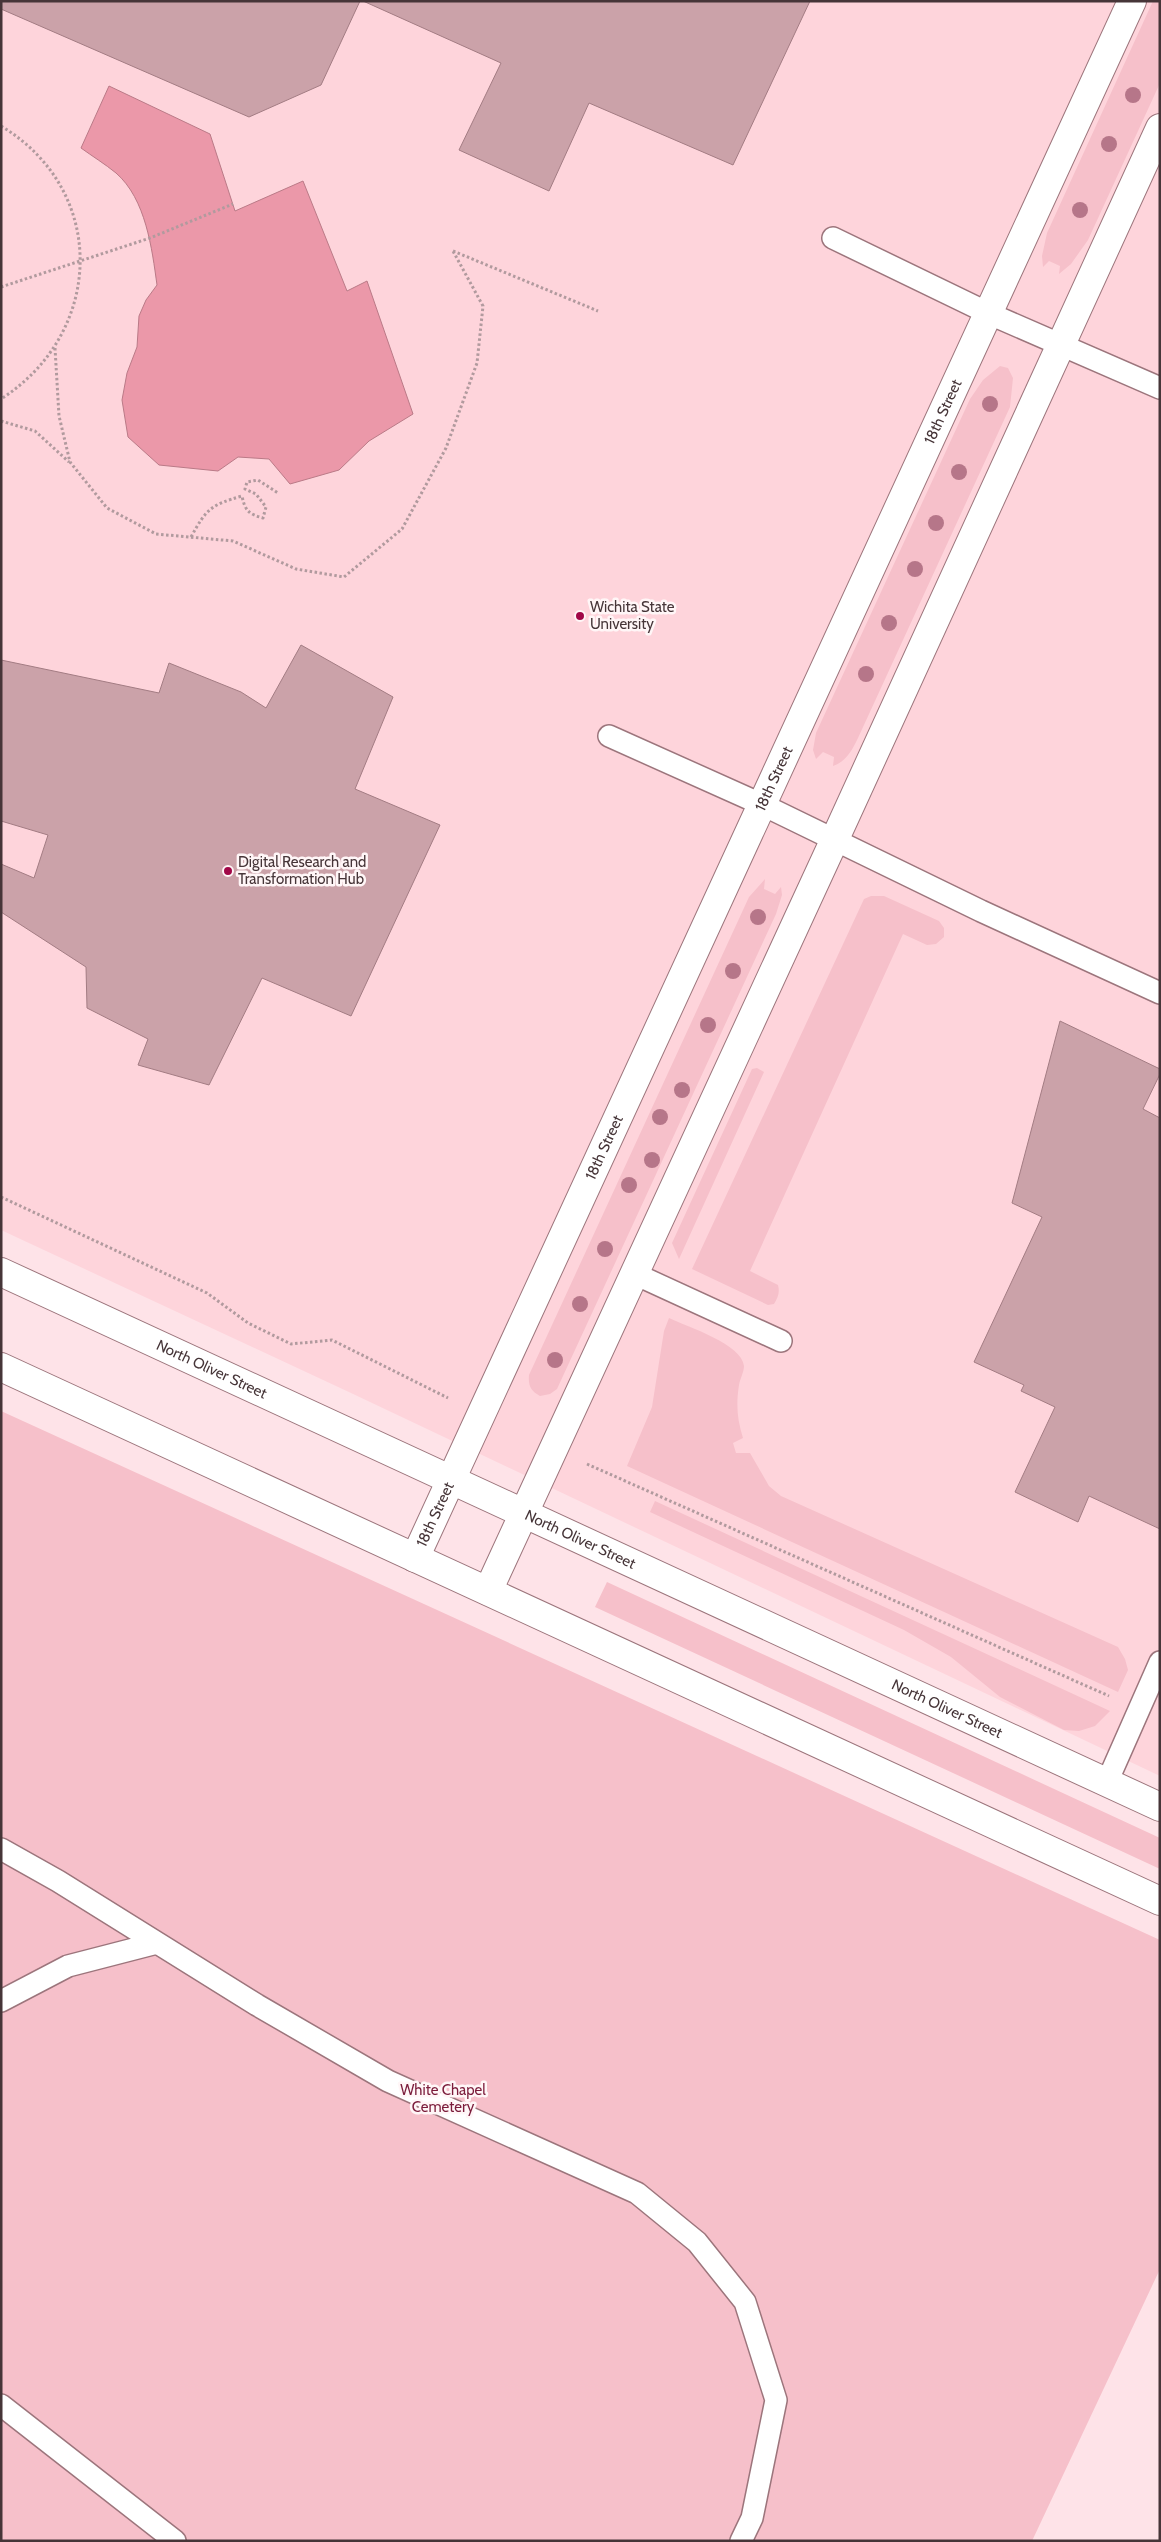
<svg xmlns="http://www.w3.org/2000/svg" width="1161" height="2542" font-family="Cabin,sans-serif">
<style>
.built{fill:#fed4db}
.green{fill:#f6c0ca}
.water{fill:#eb98a9;stroke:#ba7a87}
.building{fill:#cba2a9;stroke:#a37c83}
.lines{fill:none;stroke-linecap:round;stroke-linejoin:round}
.lane-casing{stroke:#9c757c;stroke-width:24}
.street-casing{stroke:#9c757c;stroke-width:30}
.secondary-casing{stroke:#9c757c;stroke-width:30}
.path{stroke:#b19a9e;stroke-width:3;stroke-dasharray:2.5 2.5;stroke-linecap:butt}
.lane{stroke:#fff;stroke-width:21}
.street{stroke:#fff;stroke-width:28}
.secondary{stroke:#fff;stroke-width:28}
.tree{fill:#b67689}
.poi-dot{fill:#a10747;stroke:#fff6f7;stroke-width:2}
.labels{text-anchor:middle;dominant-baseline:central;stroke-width:5;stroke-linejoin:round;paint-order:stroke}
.street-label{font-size:15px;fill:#463538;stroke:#fff6f7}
.poi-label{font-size:15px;fill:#463538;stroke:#fff6f7;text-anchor:start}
.park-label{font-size:15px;fill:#7b1c3b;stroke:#fff6f7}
</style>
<rect width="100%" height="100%" fill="#fee3e8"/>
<path class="built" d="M 1,1 L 1160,1 L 1160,1776 L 351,1393 L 1,1230 Z"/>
<path class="green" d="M 1153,1 L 1160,1 L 1160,83 L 1088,240 L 1071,264 L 1059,274 L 1060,266 L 1049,261 L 1043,267 L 1042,256 L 1047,233 Z
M 1000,366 L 1008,368 L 1013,378 L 1010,407 L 858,738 C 852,750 847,761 833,766 L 834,757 L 823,752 L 816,759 L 813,750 L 816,733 L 970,399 L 983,380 Z
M 765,879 L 764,889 L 775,894 L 781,887 L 782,895 L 776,914 L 557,1389 L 550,1394 L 540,1396 C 531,1391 528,1386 529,1375 L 749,897 Z
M 871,896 L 884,896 L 939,921 L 944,928 L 944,937 L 936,944 L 927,945 L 903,934 L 750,1271 L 778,1285 C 780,1293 778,1297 774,1304 L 768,1305 L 692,1269 L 864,899 Z
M 757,1068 L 764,1072 L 679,1259 L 672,1243 L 752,1069 Z
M 669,1318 C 688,1327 742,1344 744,1366 C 744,1372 740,1379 739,1385 C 736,1404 737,1419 743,1438 L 733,1443 L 736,1453 L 750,1453 L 769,1486 L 781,1496 L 1118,1647 L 1125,1659 L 1128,1670 L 1118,1692 L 627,1466 L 652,1407 L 664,1331 Z
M 1,1411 L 1160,1940 L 1160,2269 L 1032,2541 L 1,2541 Z
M 655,1501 L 1110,1711 L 1095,1726 L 1079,1731 L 1064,1730 L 1000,1697 L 951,1657 L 904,1630 L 650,1512 Z
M 607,1582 L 1160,1838 L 1160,1869 L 595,1607 Z"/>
<path class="water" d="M 109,86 L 210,134 L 235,211 L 303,181 L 347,291 L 367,281 L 413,414 L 369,441 L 339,470 L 290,484 L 269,459 L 238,457 L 218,471 L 159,465 L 128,437 L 122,400 L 127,373 L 137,347 L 139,316 L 146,300 L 157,285 C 152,249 146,199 116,173 C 105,164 92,156 81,148 Z"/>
<path class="building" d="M 1,1 L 360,1 L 321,85 L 249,117 L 1,9 Z
M 363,1 L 810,1 L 733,165 L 589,103 L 549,191 L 459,150 L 501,63 Z
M 301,645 L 393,697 L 355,789 L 440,825 L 351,1016 L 262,978 L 209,1085 L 138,1065 L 148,1039 L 87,1008 L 86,967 L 1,912 L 1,864 L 34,878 L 48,835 L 1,821 L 1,660 L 159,693 L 169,663 L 241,692 L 266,708 Z
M 1060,1021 L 1160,1069 L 1160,1074 L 1143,1109 L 1160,1118 L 1160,1529 L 1089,1496 L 1078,1522 L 1015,1492 L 1055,1407 L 1021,1391 L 1024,1385 L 974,1362 L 1042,1217 L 1012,1203 Z"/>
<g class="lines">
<defs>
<path id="lane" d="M 833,238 L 990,314 L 1160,388
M 609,736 L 763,805 L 981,911 L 1160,993
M 635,1274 L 781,1341
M 1107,1782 L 1160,1662
M 1,1849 L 58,1881 L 257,2005 L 388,2081 L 637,2193 L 697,2242 L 745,2302 L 776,2400 L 752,2518 L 741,2541
M 1,2001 L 68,1966 L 157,1943
M 1,2405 L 175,2541"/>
<g id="street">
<path id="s1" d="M 415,1558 L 1132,1"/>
<path d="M 488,1591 L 834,841 L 1160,128"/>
</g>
<g id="secondary">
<path id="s2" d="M 1,1272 L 1160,1807"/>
<path d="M 1,1367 L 1160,1901"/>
</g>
</defs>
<use href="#lane" class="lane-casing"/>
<use href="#street" class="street-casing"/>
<use href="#secondary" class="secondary-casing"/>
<path class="path" d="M 1,126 C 109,191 104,333 1,399
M 453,251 L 598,311
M 1,287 L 150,238 L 233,204
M 55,348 L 59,416 L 70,462 L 107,508 L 156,534 L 233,541 L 296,569 L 344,577 L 402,529 L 446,448 L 477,363 L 483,306 L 453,251
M 1,421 L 35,431 L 69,462
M 191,537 C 207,508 211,505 242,496 C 245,511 249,514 263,518 L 266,507 L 256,494 L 245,489 L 247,482 L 258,480 L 278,493
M 1,1197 L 207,1293 L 248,1323 L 291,1344 L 332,1340 L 448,1398
M 587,1464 L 1109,1696"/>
<use href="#lane" class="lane"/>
<use href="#street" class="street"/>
<use href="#secondary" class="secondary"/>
</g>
<g class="tree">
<circle cx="1133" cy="95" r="8"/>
<circle cx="1109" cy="144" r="8"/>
<circle cx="1080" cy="210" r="8"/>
<circle cx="990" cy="404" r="8"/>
<circle cx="959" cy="472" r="8"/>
<circle cx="936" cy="523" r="8"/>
<circle cx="915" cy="569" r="8"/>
<circle cx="889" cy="623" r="8"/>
<circle cx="866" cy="674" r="8"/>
<circle cx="758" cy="917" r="8"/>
<circle cx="733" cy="971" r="8"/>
<circle cx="708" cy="1025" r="8"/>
<circle cx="682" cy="1090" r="8"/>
<circle cx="660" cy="1117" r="8"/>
<circle cx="652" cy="1160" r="8"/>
<circle cx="629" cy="1185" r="8"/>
<circle cx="605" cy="1249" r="8"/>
<circle cx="580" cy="1304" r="8"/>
<circle cx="555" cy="1360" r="8"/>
</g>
<g class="poi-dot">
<circle cx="580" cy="616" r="5"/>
<circle cx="228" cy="871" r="5"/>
</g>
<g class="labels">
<g class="street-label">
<text stroke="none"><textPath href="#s1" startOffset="1262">18th Street</textPath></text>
<text stroke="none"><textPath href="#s1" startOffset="858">18th Street</textPath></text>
<text stroke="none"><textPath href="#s1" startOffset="452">18th Street</textPath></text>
<text stroke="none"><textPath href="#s2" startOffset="232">North Oliver Street</textPath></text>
<text stroke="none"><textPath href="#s1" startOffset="48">18th Street</textPath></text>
<text stroke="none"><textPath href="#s2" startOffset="638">North Oliver Street</textPath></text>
<text stroke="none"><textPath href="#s2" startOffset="1042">North Oliver Street</textPath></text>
</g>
<g class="poi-label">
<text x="590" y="607">Wichita State<tspan x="590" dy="17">University</tspan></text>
<text x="238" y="862">Digital Research and<tspan x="238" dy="17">Transformation Hub</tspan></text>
</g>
<g class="park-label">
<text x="443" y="2090">White Chapel<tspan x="443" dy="17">Cemetery</tspan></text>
</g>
</g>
<rect width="1161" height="2542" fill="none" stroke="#463538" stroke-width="5"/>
</svg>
